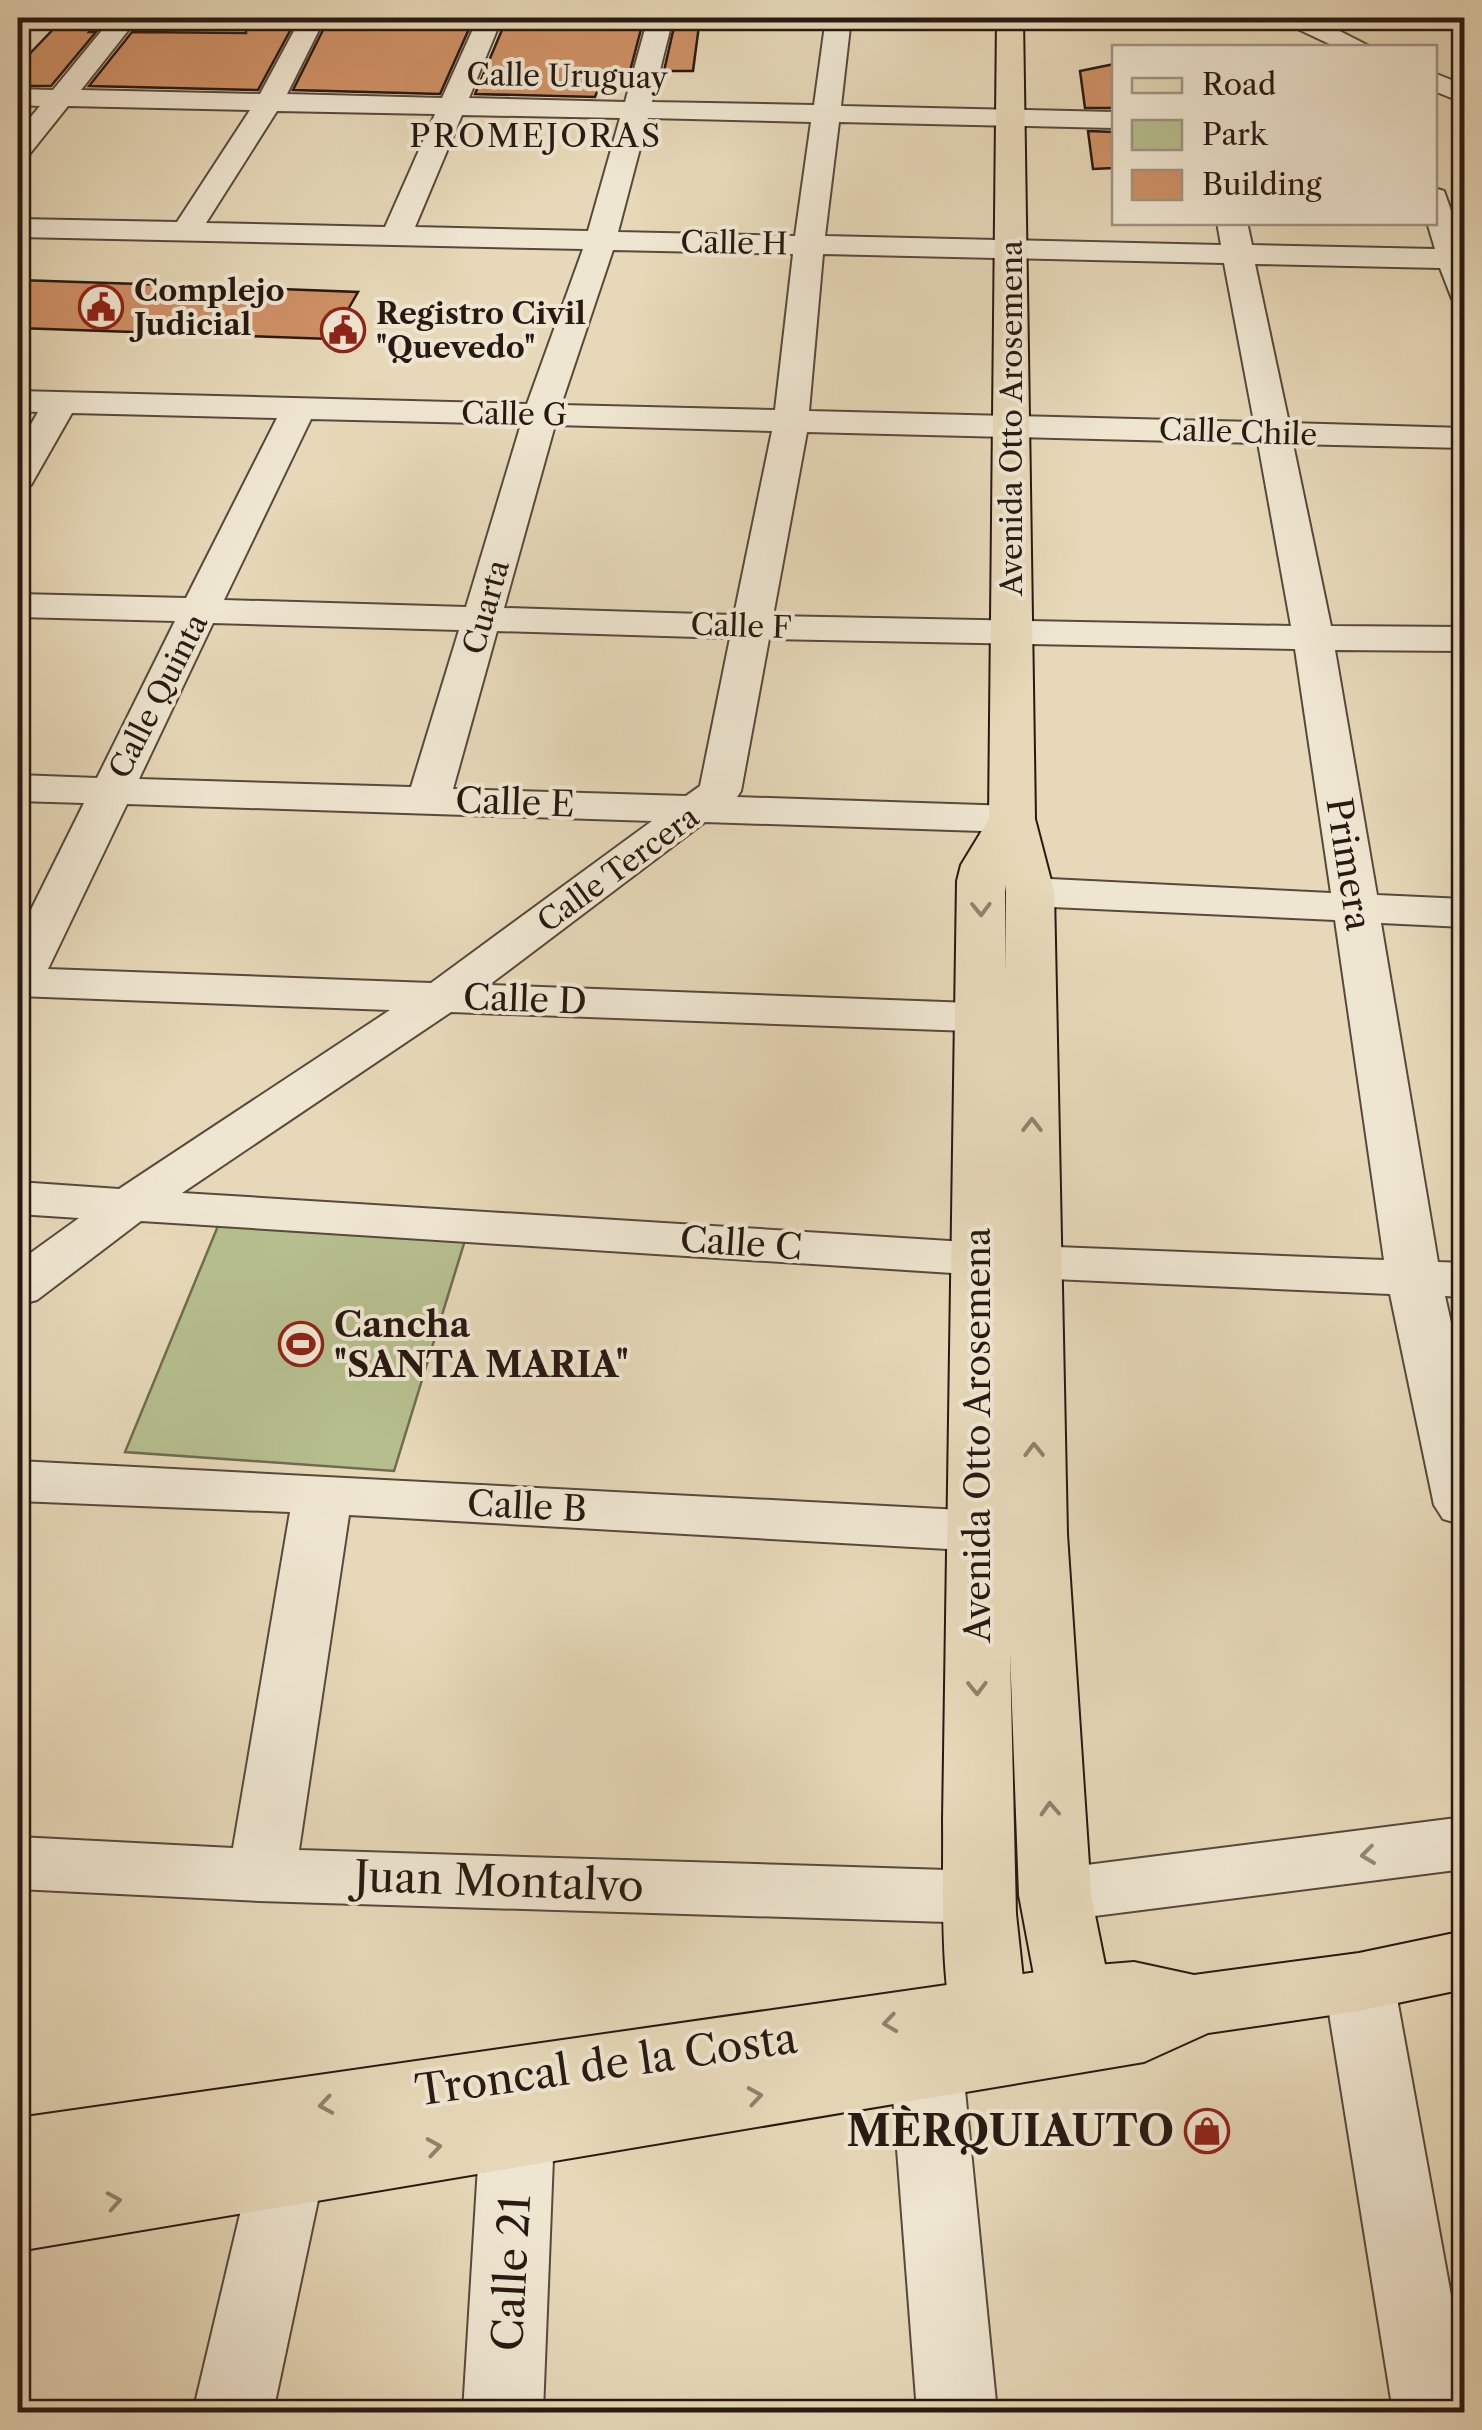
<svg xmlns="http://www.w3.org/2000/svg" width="1482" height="2430" font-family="'Libre Caslon Text',serif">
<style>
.green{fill:#b6be8e;stroke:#6f6c50;stroke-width:2.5}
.building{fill:#cf9166;stroke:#281912;stroke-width:2.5}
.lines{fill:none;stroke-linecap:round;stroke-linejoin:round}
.minor-casing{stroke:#58493c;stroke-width:4}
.major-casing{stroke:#281912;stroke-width:4}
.highway-casing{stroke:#281912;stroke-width:4}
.minor{fill:#efe6d1;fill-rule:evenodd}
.major{fill:#e6d8b8;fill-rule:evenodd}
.highway{fill:#e6d8b8;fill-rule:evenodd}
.oneway{stroke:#90826d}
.oneway2{stroke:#958a7b}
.labels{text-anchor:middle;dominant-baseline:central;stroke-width:8;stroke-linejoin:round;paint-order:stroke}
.far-street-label{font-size:30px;fill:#281912;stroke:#efe6d1}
.far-poi-label{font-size:30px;font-weight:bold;fill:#281912;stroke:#efe6d1;text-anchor:start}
.far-quarter-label{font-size:32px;letter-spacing:2.5px;fill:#281912;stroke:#efe6d1}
.street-label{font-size:35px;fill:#281912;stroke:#efe6d1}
.poi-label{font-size:35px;font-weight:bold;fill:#281912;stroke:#efe6d1;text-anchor:start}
.near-street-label{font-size:42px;fill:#281912;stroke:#efe6d1}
.near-poi-label{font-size:42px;font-weight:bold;fill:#281912;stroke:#efe6d1;text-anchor:end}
</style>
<rect width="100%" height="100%" fill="#e6d8b8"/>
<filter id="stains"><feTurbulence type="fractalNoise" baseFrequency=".002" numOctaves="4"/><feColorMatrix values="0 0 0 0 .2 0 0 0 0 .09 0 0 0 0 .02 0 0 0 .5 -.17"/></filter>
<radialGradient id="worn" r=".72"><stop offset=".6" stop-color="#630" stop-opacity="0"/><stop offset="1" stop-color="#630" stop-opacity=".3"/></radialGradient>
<path class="green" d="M 220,1221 L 466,1237 L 394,1471 L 125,1452 Z"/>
<path class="building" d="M 64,18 L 99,18 L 89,32 L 96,32 L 51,86 L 18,86 L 18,66 Z
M 246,18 L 297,18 L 258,90 L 89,86 L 132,32 L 246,33 Z
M 329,18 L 385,20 L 473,20 L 440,94 L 293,90 Z
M 507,18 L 644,18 L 630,71 L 605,71 L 595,97 L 475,94 Z
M 676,18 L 700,18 L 693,71 L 664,71 Z
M 1114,64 L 1114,108 L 1085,108 L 1080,71 Z
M 1088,131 L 1114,132 L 1114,168 L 1093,169 Z
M 18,280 L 200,286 L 358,292 L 331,339 L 18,328 Z"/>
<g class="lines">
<defs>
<path id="minor" d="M 112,18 L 138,18 L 81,90 L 260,94 L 301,18 L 325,18 L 287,94 L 442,98 L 478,18 L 502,18 L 469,98 L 625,102 L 648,18 L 673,18 L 652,102 L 814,105 L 826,18 L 851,18 L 841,106 L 1114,112 L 1114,128 L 839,122 L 825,236 L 1221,245 L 1217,222 L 1247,222 L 1252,245 L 1435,249 L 1427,222 L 1434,222 L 1434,188 L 1444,191 L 1464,247 L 1464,301 L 1452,299 L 1440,268 L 1255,264 L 1289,423 L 1464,428 L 1464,448 L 1293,444 L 1331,626 L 1464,627 L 1464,651 L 1335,650 L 1377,895 L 1464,899 L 1464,927 L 1381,923 L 1438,1262 L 1464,1263 L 1464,1297 L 1445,1296 L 1464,1380 L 1464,1525 L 1443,1519 L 1434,1505 L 1390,1294 L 1031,1278 L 141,1221 L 37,1300 L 18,1305 L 18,1262 L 79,1218 L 18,1214 L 18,1182 L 119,1189 L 390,1010 L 18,996 L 18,936 L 84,803 L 18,801 L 18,775 L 97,778 L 175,621 L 18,617 L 18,594 L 186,598 L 277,418 L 72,413 L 31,485 L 18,488 L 18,447 L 38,412 L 18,411 L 18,391 L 527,404 L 583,249 L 18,237 L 18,219 L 177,222 L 250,110 L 68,106 L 28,156 L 18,158 L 18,132 L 40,106 L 18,105 L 18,89 L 53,90 ZM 277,111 L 435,114 L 385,227 L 206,223 ZM 462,115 L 620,118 L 588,231 L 415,227 ZM 648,118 L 811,122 L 795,236 L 618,232 ZM 613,250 L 793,254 L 775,410 L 561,405 ZM 823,254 L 1224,263 L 1254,422 L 809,411 ZM 311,419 L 521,424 L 466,607 L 224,600 ZM 555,425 L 772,431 L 734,615 L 504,608 ZM 807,432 L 1258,443 L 1291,626 L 773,616 ZM 213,623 L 459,630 L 411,787 L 139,779 ZM 497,631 L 730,638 L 700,786 L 686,796 L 453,789 ZM 769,639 L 1295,649 L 1331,893 L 1030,878 L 1014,882 L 1007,892 L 1014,902 L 1030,906 L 1335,920 L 1384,1260 L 1031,1246 L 182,1193 L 451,1012 L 1025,1033 L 1042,1029 L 1049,1019 L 1042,1009 L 1025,1005 L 489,985 L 705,822 L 1012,832 L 1027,828 L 1034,819 L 1027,810 L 1012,806 L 737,797 L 741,791 ZM 127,804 L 652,821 L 431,983 L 48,969 Z
M 1281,18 L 1314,18 L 1373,48 L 1338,48 L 1285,23 Z
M 1434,73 L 1464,85 L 1464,103 L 1434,91 Z
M 18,1461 L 1020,1513 L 1041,1519 L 1050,1533 L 1041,1547 L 1020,1553 L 349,1515 L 299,1850 L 980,1871 L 1004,1878 L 1014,1897 L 1004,1916 L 980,1923 L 259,1901 L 18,1889 L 18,1837 L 233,1848 L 290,1512 L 18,1501 Z
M 1464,1817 L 1464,1869 L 1055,1921 L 1031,1914 L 1021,1895 L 1031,1876 L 1055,1869 Z
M 1359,1954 L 1384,1962 L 1394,1982 L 1464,2367 L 1464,2412 L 1393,2412 L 1324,1982 L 1334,1962 Z
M 927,2040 L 952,2049 L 963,2070 L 997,2412 L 917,2412 L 891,2070 L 902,2049 Z
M 517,2102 L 543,2111 L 554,2133 L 543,2412 L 463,2412 L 480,2133 L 491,2111 Z
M 287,2140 L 313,2150 L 324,2172 L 273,2412 L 193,2412 L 250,2172 L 261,2150 Z"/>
<path id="major" d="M 997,18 L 1023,18 L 1035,819 L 1054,892 L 1067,1534 L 1091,1895 L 1120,2039 L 1109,2061 L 1083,2069 L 1057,2061 L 1046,2039 L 1019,1895 L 1010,1652 L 1016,1914 L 1031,2052 L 1020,2074 L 994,2083 L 968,2074 C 937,2013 944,1891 943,1821 L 957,881 L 961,865 L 989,819 ZM 1005,885 L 1006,892 L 1006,972 Z"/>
<path id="highway" d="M 1464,1931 L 1464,1989 L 1359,2011 L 1208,2033 L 1144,2062 L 18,2251 L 18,2118 L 1072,1967 L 1134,1962 L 1194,1975 L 1359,1953 Z"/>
</defs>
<use href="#minor" class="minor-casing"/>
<use href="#major" class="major-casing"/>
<use href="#highway" class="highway-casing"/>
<use href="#minor" class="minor"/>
<use href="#major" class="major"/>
<use href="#highway" class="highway"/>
</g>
<defs><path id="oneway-chevron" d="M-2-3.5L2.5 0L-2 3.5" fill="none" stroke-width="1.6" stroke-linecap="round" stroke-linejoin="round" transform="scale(2.5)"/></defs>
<g class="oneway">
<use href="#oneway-chevron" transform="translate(981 909) rotate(89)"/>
<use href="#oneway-chevron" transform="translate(1032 1125) rotate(-90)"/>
<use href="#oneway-chevron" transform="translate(1034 1450) rotate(-91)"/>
<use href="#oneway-chevron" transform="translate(977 1688) rotate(89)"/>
<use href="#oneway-chevron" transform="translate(1050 1809) rotate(-93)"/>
<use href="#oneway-chevron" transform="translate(890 2023) rotate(172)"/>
<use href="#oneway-chevron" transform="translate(755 2096) rotate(-9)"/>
<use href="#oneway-chevron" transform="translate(326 2105) rotate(171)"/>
<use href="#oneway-chevron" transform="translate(434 2147) rotate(-9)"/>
<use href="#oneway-chevron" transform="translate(114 2201) rotate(-10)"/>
</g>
<use class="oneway2" href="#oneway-chevron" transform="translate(1368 1855) rotate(173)"/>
<defs>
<symbol id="civic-ring" viewBox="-11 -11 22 22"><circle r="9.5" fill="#efe6d1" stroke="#8f2418" stroke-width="1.5"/><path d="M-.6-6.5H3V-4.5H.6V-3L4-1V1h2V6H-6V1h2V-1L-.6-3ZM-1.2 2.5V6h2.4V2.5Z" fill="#8f2418"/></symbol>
<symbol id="stadium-ring" viewBox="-11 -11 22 22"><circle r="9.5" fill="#efe6d1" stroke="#8f2418" stroke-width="1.5"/><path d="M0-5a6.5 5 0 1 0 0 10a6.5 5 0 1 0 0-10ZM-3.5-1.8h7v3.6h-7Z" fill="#8f2418"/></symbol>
<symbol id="shop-ring" viewBox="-11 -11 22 22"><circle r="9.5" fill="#efe6d1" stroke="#8f2418" stroke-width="1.5"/><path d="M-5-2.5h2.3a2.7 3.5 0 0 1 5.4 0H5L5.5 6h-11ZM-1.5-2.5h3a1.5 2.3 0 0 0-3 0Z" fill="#8f2418"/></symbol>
</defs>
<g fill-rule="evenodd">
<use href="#civic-ring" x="76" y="282" width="50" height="50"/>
<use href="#civic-ring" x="318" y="305" width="50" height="50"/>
<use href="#stadium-ring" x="276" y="1319" width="50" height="50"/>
<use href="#shop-ring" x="1182" y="2106" width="50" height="50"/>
</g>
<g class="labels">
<g class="far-street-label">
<text transform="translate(567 76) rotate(1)">Calle Uruguay</text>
<text transform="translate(734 243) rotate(1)">Calle H</text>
<text transform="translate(514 414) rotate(1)">Calle G</text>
<text transform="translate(1011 418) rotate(-90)">Avenida Otto Arosemena</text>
<text transform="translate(1238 432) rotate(2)">Calle Chile</text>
<text transform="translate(486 607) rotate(-74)">Cuarta</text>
<text transform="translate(741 626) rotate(2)">Calle F</text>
<text transform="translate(158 696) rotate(-63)">Calle Quinta</text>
<text transform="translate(618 869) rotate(-36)">Calle Tercera</text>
</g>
<g class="far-poi-label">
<text x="134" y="290">Complejo<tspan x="134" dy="34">Judicial</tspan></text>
<text x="376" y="313">Registro Civil<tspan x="376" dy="34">"Quevedo"</tspan></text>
</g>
<g class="far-quarter-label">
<text x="536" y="135">PROMEJORAS</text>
</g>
<g class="street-label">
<text transform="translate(515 802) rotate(2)">Calle E</text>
<text transform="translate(1349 864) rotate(81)">Primera</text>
<text transform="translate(525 999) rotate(2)">Calle D</text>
<text transform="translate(741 1243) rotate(4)">Calle C</text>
<text transform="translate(977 1435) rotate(-90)">Avenida Otto Arosemena</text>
<text transform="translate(527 1506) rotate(3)">Calle B</text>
</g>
<g class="poi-label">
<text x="334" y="1324">Cancha<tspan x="334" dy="40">"SANTA MARIA"</tspan></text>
</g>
<g class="near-street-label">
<text transform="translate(499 1881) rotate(2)">Juan Montalvo</text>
<text transform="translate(606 2064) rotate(-8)">Troncal de la Costa</text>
<text transform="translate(511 2273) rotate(-87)">Calle 21</text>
</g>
<g class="near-poi-label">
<text x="1174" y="2131">MÈRQUIAUTO</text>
</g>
</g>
<rect width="1482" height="2430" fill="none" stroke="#e6d8b8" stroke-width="60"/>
<rect x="20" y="20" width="1442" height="2390" fill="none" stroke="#281912" stroke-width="5"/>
<rect x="30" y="30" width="1422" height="2370" fill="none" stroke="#281912" stroke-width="2.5"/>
<rect x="1112" y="45" width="325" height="180" fill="#efe6d1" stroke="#9f9485" stroke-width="2.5"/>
<rect x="1132" y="78" width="50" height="15" fill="#e6d8b8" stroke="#9f9485" stroke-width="2.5"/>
<text x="1202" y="95" font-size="30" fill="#281912">Road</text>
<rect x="1132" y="120" width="50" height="30" fill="#b6be8e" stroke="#9f9485" stroke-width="2.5"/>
<text x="1202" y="145" font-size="30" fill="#281912">Park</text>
<rect x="1132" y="170" width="50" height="30" fill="#cf9166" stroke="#9f9485" stroke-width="2.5"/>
<text x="1202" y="195" font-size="30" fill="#281912">Building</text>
<rect width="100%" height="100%" filter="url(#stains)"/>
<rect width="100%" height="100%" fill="url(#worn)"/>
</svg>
